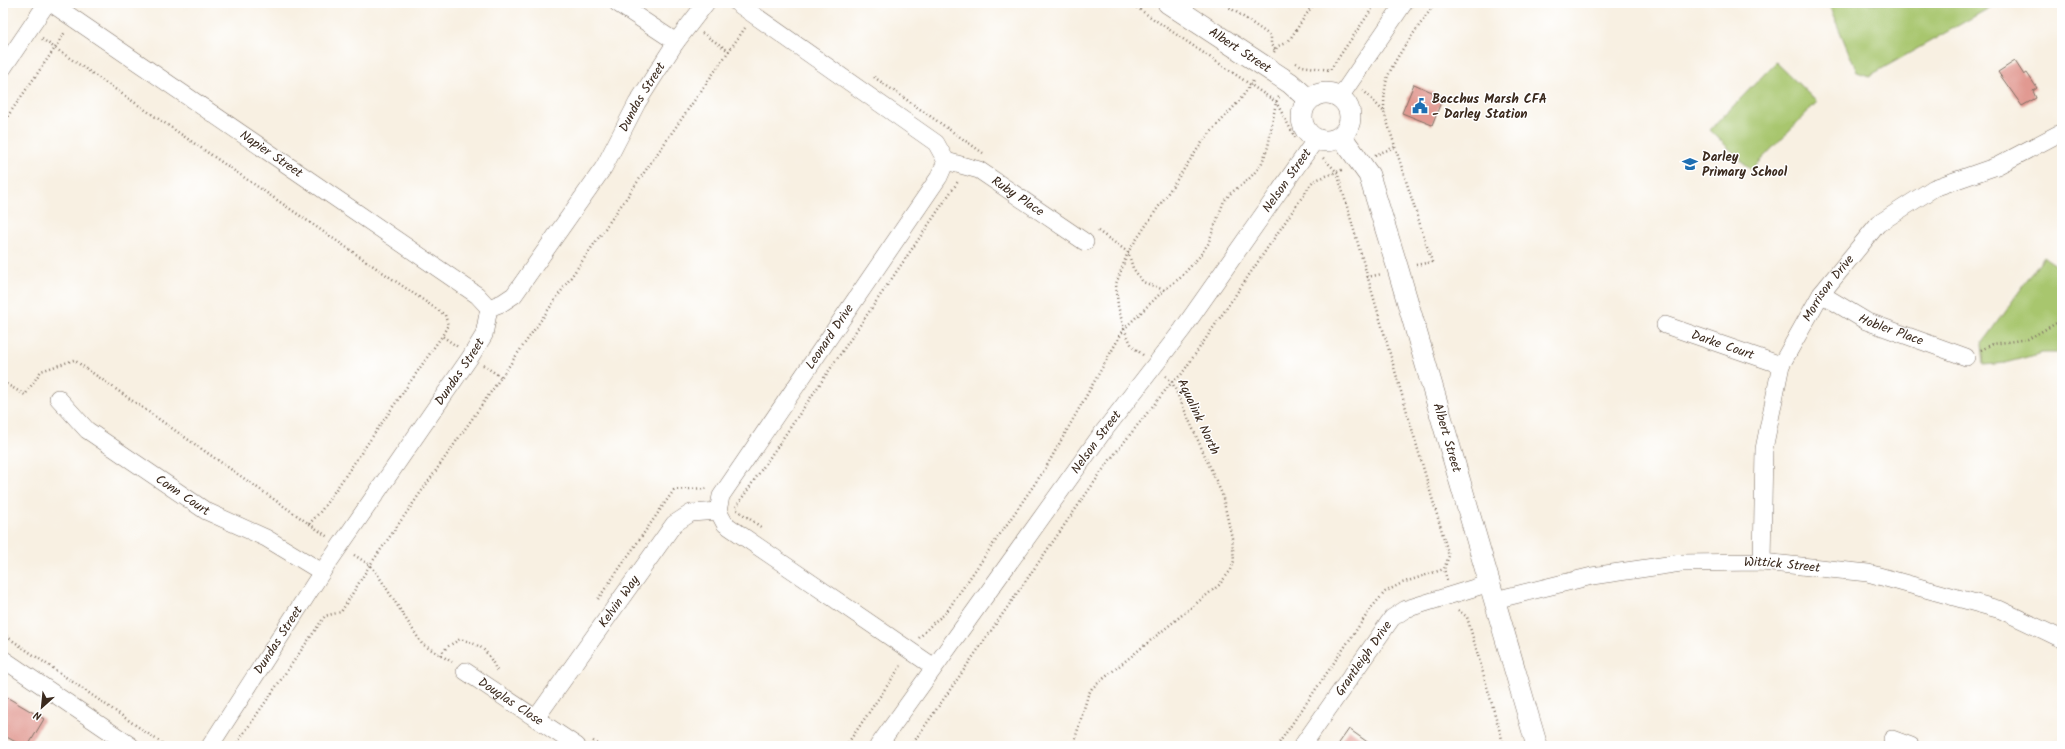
<svg xmlns="http://www.w3.org/2000/svg" width="2065" height="749" font-family="Kalam,sans-serif">
<style>
.green{fill:#a8c66e;stroke:#727846}
.building{fill:#e19991}
.lines{fill:none;stroke-linecap:round;stroke-linejoin:round}
.minor-casing{stroke:#7d6f63;stroke-width:18}
.tertiary-casing{stroke:#7d6f63;stroke-width:22}
.path{stroke:#7d6f63;stroke-width:2.5;stroke-dasharray:1 3;stroke-linecap:butt}
.minor{stroke:#fff;stroke-width:17}
.tertiary{stroke:#fff;stroke-width:21}
.labels{text-anchor:middle;dominant-baseline:central;stroke-width:3;stroke-linejoin:round;paint-order:stroke}
.street-label{font-size:13px;fill:#3b2a1e;stroke:#fff}
.poi-label{font-size:13px;font-weight:bold;fill:#3b2a1e;stroke:#fff;text-anchor:start}
</style>
<rect width="100%" height="100%" fill="#fff"/>
<filter id="ink" filterUnits="userSpaceOnUse"><feTurbulence type="fractalNoise" baseFrequency=".025" numOctaves="2"/><feDisplacementMap in="SourceGraphic" scale="8" xChannelSelector="R" yChannelSelector="G"/><feConvolveMatrix kernelMatrix="1 2 1 2 8 2 1 2 1" color-interpolation-filters="sRGB"/></filter>
<filter id="wash" filterUnits="userSpaceOnUse"><feTurbulence type="fractalNoise" baseFrequency=".012" numOctaves="4" result="noise"/><feDisplacementMap in="SourceGraphic" scale="16" xChannelSelector="R" yChannelSelector="G"/><feGaussianBlur stdDeviation="0.9" result="paint"/><feColorMatrix in="noise" values="0 0 0 0 0 0 0 0 0 0 0 0 0 0 0 0 0 1.4 0 .05"/><feComposite in="paint" operator="in"/></filter>
<g filter="url(#wash)">
<rect width="100%" height="100%" fill="#f8f0e2"/>
<path class="green" d="M 1828,3 L 1998,3 L 1869,76 L 1857,72 Z
M 1776,62 L 1817,102 L 1751,170 L 1710,130 Z
M 2044,257 L 2062,269 L 2062,353 L 2042,353 L 2005,363 L 1984,365 L 1982,343 Z"/>
<g id="blocks">
<path class="building" d="M 2015,61 L 2024,75 L 2027,73 L 2037,88 L 2033,91 L 2036,98 L 2022,106 L 1998,72 Z
M 1414,84 L 1443,97 L 1432,125 L 1402,113 Z
M 3,695 L 44,719 L 28,746 L 23,746 L 3,735 Z
M 1349,729 L 1373,746 L 1337,746 Z"/>
</g>
</g>
<g filter="url(#ink)">
<use href="#blocks" fill-opacity="0" stroke="#7d6f63" stroke-width="1"/>
<g class="lines">
<defs>
<g id="minor">
<path id="s1" d="M 51,3 L 477,295 L 489,308"/>
<path d="M 617,3 L 676,42"/>
<path d="M 737,3 L 936,143 L 946,161 L 939,177 L 721,496 L 718,511 L 725,524 L 934,667"/>
<path d="M 3,68 L 47,3"/>
<path d="M 1340,97 L 1404,3"/>
<path id="s2" d="M 946,161 L 979,170 L 1085,242"/>
<path id="s3" d="M 1821,294 L 1866,321 L 1966,357"/>
<path id="s4" d="M 1665,325 L 1781,365"/>
<path id="s5" d="M 58,398 L 87,430 L 206,511 L 266,538 L 322,572"/>
<path id="s6" d="M 1762,562 L 1764,449 L 1781,365 L 1821,294 L 1878,224 L 1934,188 L 1997,166 L 2062,132"/>
<path id="s7" d="M 1495,600 L 1592,576 L 1681,563 L 1762,562 L 1868,573 L 2001,610 L 2062,639"/>
<path d="M 3,659 L 131,746"/>
<path id="s8" d="M 465,671 L 577,746"/>
<path id="s9" d="M 536,718 L 674,524 L 691,513 L 718,511"/>
<path d="M 1892,739 L 1911,746"/>
<path id="s10" d="M 210,746 L 322,572 L 471,356 L 484,335 L 489,308 L 502,303 L 514,295 L 604,167 L 637,103 L 676,42 L 706,3"/>
<path id="s11" d="M 878,746 L 1100,436 L 1182,330 L 1316,139"/>
<path id="s12" d="M 1302,746 L 1392,618 L 1406,609 L 1490,583"/>
</g>
<g id="tertiary">
<path id="s13" d="M 1168,3 L 1290,83 L 1309,100"/>
<circle cx="1326" cy="117" r="24"/>
<path id="s14" d="M 1341,136 L 1369,175 L 1398,269 L 1537,746"/>
</g>
</defs>
<use href="#minor" class="minor-casing"/>
<use href="#tertiary" class="tertiary-casing"/>
<path class="path" d="M 1130,3 L 1276,102 L 1296,139
M 1223,3 L 1271,36 L 1271,45 L 1276,51
M 702,33 L 729,51
M 42,39 L 55,48 L 65,32
M 1274,52 L 1278,46 L 1288,42 L 1314,3
M 1296,63 L 1302,66 L 1330,70 L 1376,3
M 874,77 L 983,153
M 1363,90 L 1384,112
M 3,123 L 55,48 L 445,315 L 448,325 L 442,336 L 458,347
M 1375,155 L 1395,147
M 1323,158 L 1337,172 L 1449,556 L 1444,569 L 1447,580
M 1098,231 L 1128,252 L 1133,268 L 1143,282 L 1164,290
M 1416,265 L 1432,262 L 1384,112 C 1384,101 1384,87 1388,76 C 1399,50 1420,26 1435,3
M 1367,277 L 1382,274
M 1981,350 L 1993,344 L 2028,339 L 2062,320
M 1143,355 L 1132,346 L 1124,329 L 1118,306 L 1116,284 L 1128,252 L 1203,141 L 1240,100 L 1253,81
M 483,365 L 501,377
M 3,382 L 25,395 L 41,371 L 74,360 L 328,537
M 736,507 L 959,180
M 737,510 L 761,527
M 309,524 L 321,511 L 442,336
M 354,555 L 370,565 L 376,572 L 422,644 L 452,662
M 598,599 L 674,490 L 704,488 L 707,489
M 1458,610 L 1467,617 L 1504,746
M 3,634 L 166,746
M 919,638 L 934,622 L 945,614 L 1045,469 L 1124,329 L 1164,290 L 1180,278 L 1199,257 L 1208,244 L 1224,201 L 1231,193 L 1250,178 L 1261,165 L 1268,147 L 1276,102 L 1279,97
M 440,655 L 447,647 L 460,639 C 485,646 487,651 498,673
M 593,741 L 601,746
M 235,746 L 325,616 L 341,612 L 370,565 L 745,28
M 846,746 L 902,664
M 911,746 L 1109,461 L 1172,382 L 1181,375 L 1313,181 L 1344,169
M 1073,746 L 1088,695 L 1092,688 L 1219,585 L 1231,570 L 1234,561 L 1232,538 L 1222,494 L 1172,382 L 1166,376
M 1277,746 L 1372,607 L 1385,592 L 1402,583 L 1444,569"/>
<use href="#minor" class="minor"/>
<use href="#tertiary" class="tertiary"/>
</g>
</g>
<defs>
<symbol id="civic-bare" viewBox="-9 -9 18 18"><path d="M-.6-6.5H3V-4.5H.6V-3L4-1V1h2V6H-6V1h2V-1L-.6-3ZM-1.2 2.5V6h2.4V2.5Z" fill="#1f6fb2" stroke="#fff" stroke-width="2.5" paint-order="stroke"/></symbol>
<symbol id="school-bare" viewBox="-9 -9 18 18"><path d="M0-5L7-2L0 1L-7-2ZM-4 1L0 2.5L4 1V4Q0 6-4 4Z" fill="#1f6fb2" stroke="#fff" stroke-width="2.5" paint-order="stroke"/></symbol>
</defs>
<g fill-rule="evenodd">
<use href="#civic-bare" x="1409" y="95" width="22" height="22"/>
<use href="#school-bare" x="1679" y="153" width="22" height="22"/>
</g>
<g class="labels">
<g class="street-label">
<text stroke="none"><textPath href="#s13" startOffset="86">Albert Street</textPath></text>
<text stroke="none"><textPath href="#s10" startOffset="786">Dundas Street</textPath></text>
<text stroke="none"><textPath href="#s1" startOffset="267">Napier Street</textPath></text>
<text stroke="none"><textPath href="#s11" startOffset="698">Nelson Street</textPath></text>
<text stroke="none"><textPath href="#s2" startOffset="81">Ruby Place</textPath></text>
<text stroke="none"><textPath href="#s6" startOffset="289">Morrison Drive</textPath></text>
<text stroke="none"><textPath href="#s3" startOffset="79">Hobler Place</textPath></text>
<text transform="translate(830 337) rotate(-56)">Leonard Drive</text>
<text stroke="none"><textPath href="#s4" startOffset="61">Darke Court</textPath></text>
<text stroke="none"><textPath href="#s10" startOffset="450">Dundas Street</textPath></text>
<text transform="translate(1198 417) rotate(65)">Aqualink North</text>
<text stroke="none"><textPath href="#s14" startOffset="322">Albert Street</textPath></text>
<text stroke="none"><textPath href="#s11" startOffset="374">Nelson Street</textPath></text>
<text stroke="none"><textPath href="#s5" startOffset="159">Conn Court</textPath></text>
<text stroke="none"><textPath href="#s7" startOffset="291">Wittick Street</textPath></text>
<text stroke="none"><textPath href="#s9" startOffset="143">Kelvin Way</textPath></text>
<text stroke="none"><textPath href="#s10" startOffset="126">Dundas Street</textPath></text>
<text stroke="none"><textPath href="#s12" startOffset="107">Grantleigh Drive</textPath></text>
<text stroke="none"><textPath href="#s8" startOffset="55">Douglas Close</textPath></text>
</g>
<g class="poi-label">
<text x="1432" y="99">Bacchus Marsh CFA<tspan x="1432" dy="15">- Darley Station</tspan></text>
<text x="1702" y="157">Darley<tspan x="1702" dy="15">Primary School</tspan></text>
</g>
</g>
<rect width="2065" height="749" fill="none" stroke="#fff" stroke-width="16"/>
<g transform="translate(42 707) rotate(207)" stroke="#ffffff" stroke-width="3" paint-order="stroke">
<path d="M0-3L7 15L0 10L-7 15Z" fill="#3b2a1e"/>
<text y="-6" font-size="11" font-weight="bold" text-anchor="middle" fill="#3b2a1e">N</text>
</g>
</svg>
